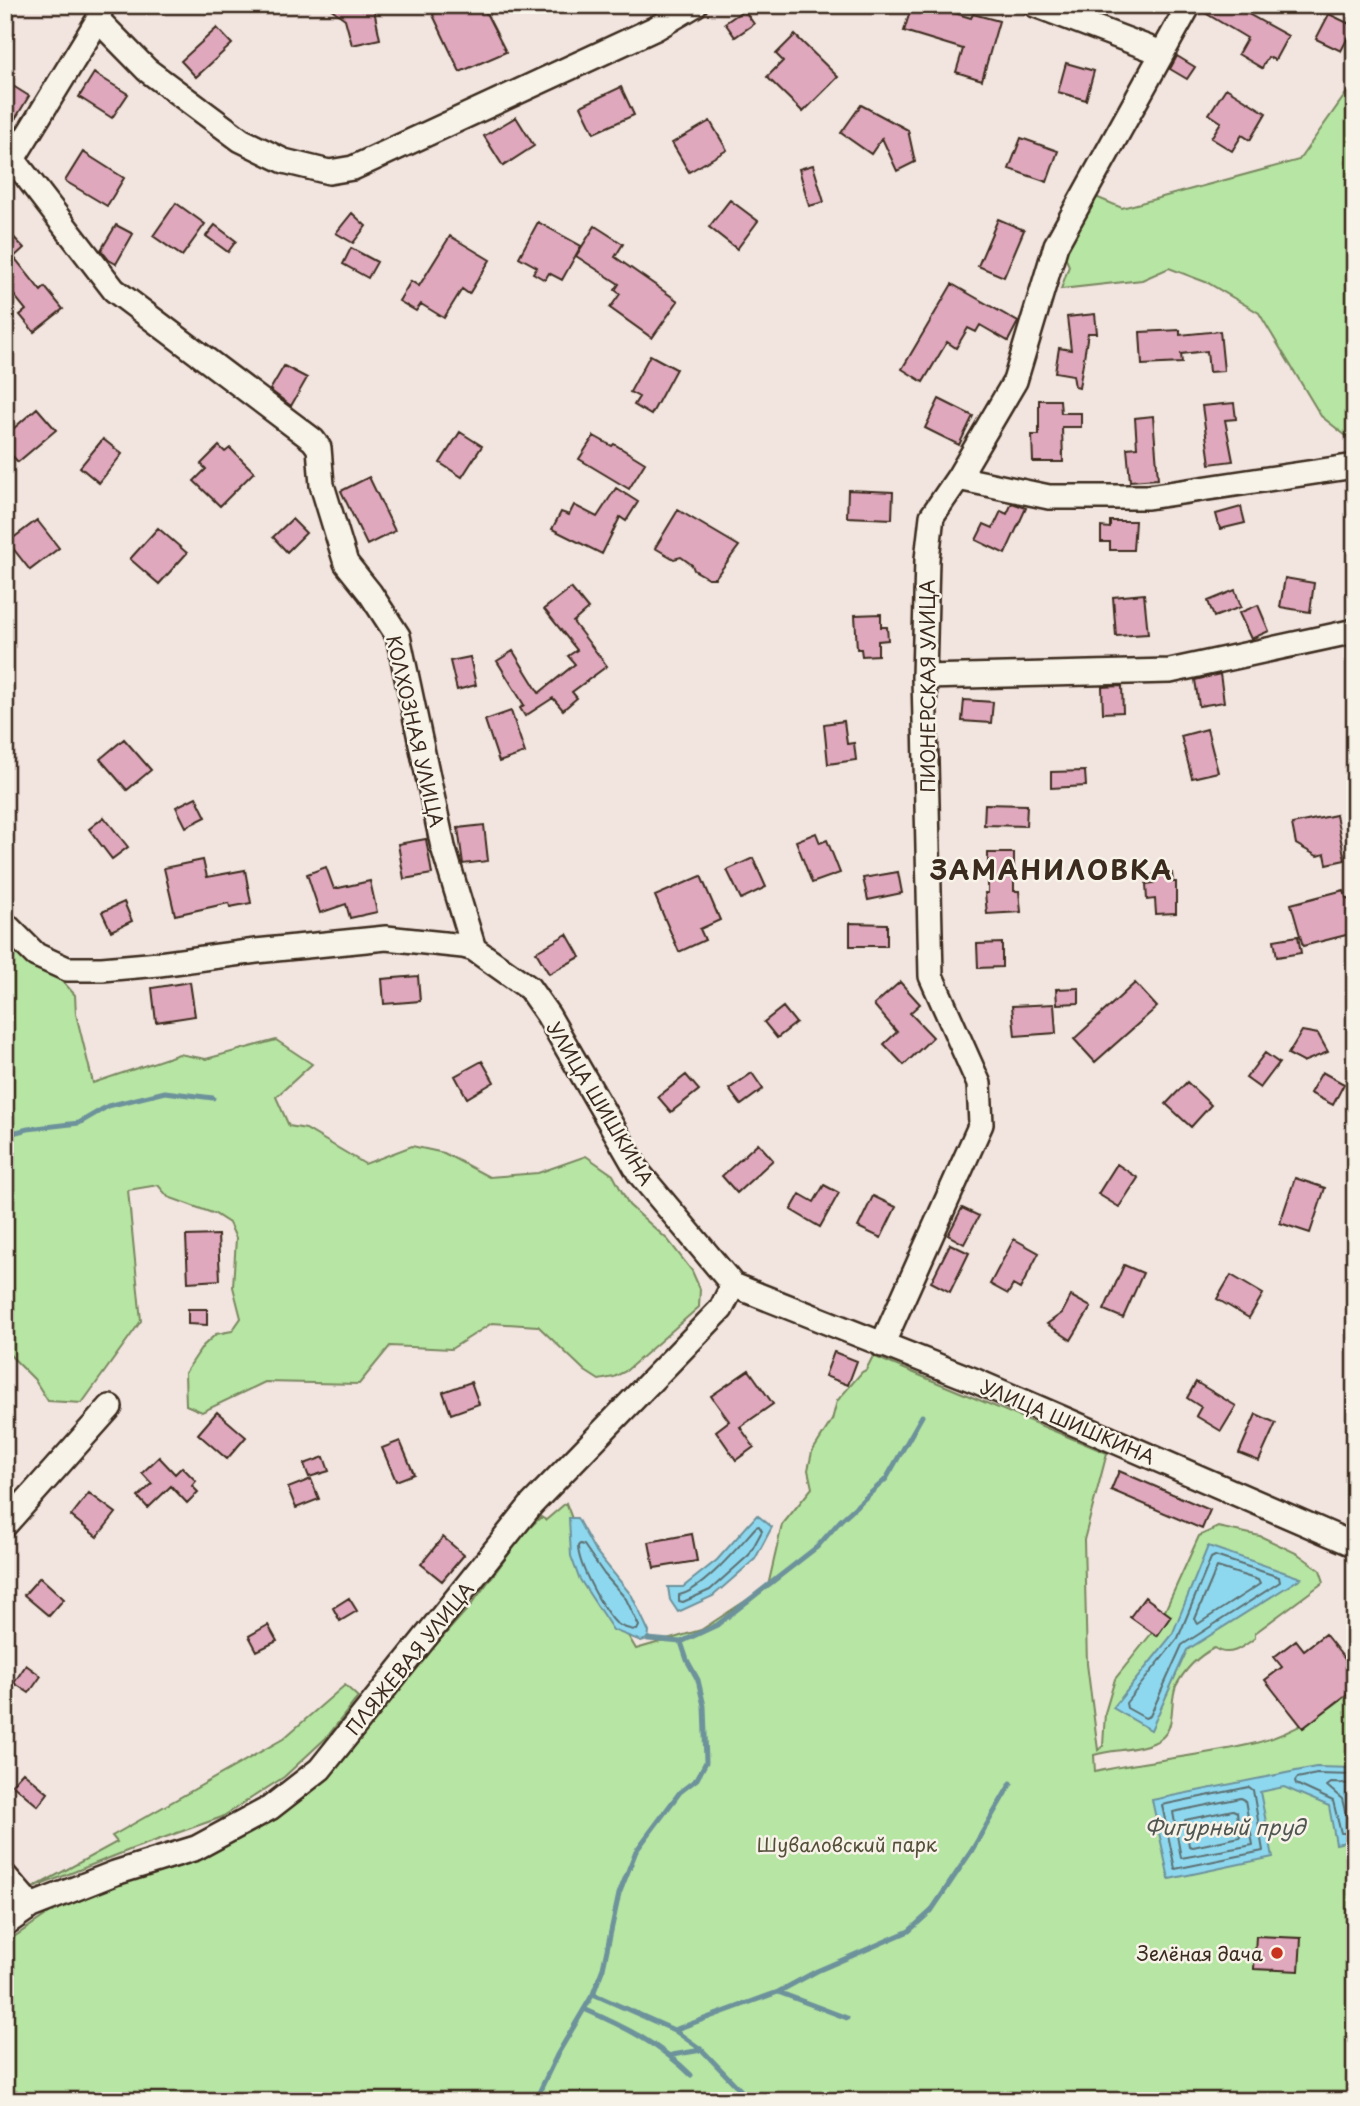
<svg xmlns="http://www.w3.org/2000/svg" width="1360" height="2106" font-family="'Playpen Sans',sans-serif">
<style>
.green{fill:#b7e5a3;stroke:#798860;stroke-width:2}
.water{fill:#8ed8ef;stroke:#6d929b;stroke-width:2}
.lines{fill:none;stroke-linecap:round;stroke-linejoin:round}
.shore{stroke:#5c7072;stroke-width:2}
.stream{stroke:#6d929b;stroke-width:5}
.building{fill:#dfa8bc;stroke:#3b2a1e;stroke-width:2}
.minor-casing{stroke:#3b2a1e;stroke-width:28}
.minor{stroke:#f7f3e8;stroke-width:23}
.poi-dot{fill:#c8321e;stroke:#f7f3e8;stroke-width:2.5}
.labels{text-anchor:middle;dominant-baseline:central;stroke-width:5;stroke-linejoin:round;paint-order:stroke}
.street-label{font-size:19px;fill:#3b2a1e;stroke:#f7f3e8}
.park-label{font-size:19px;fill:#544f39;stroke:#f7f3e8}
.poi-label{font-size:19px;fill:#3b2a1e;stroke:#f7f3e8;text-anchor:end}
.water-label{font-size:21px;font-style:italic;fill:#505652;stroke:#f7f3e8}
.district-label{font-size:26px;font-weight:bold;letter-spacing:2px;fill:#3b2a1e;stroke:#f7f3e8}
</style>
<rect width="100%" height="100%" fill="#f2e4df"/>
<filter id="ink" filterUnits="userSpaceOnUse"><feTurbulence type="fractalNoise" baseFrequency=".0143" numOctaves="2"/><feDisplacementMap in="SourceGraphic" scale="14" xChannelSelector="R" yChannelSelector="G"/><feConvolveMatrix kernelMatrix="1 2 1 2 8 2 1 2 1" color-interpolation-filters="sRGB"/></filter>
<g filter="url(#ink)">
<path class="green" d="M 1355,81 L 1355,245 L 1347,249 L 1355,254 L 1355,443 L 1321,416 L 1259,313 L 1208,283 L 1169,268 L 1142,280 L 1061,289 L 1069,266 L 1062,249 L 1074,228 L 1096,197 L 1122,208 L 1299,160 Z
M 5,940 L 58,976 L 75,995 L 76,1014 L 93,1083 L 179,1054 L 206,1059 L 276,1040 L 312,1064 L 276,1097 L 289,1126 L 306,1129 L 365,1164 L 412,1146 L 444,1153 L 489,1177 L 538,1173 L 586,1156 L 613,1175 L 629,1205 L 668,1240 L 692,1271 L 700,1289 L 699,1307 L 626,1371 L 614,1377 L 599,1380 L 585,1371 L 538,1326 L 492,1323 L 451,1349 L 390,1346 L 359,1384 L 265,1382 L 202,1412 L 186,1405 L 185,1373 L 203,1346 L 216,1334 L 232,1331 L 241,1318 L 233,1287 L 236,1238 L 229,1223 L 215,1214 L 168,1197 L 158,1185 L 128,1190 L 141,1321 L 82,1403 L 48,1401 L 34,1379 L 5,1350 L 5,1023 L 13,1018 L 5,1002 Z
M 873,1356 L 1107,1453 L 1084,1540 L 1087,1664 L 1098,1750 L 1103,1746 L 1105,1713 L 1115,1679 L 1159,1624 L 1199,1536 L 1218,1527 L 1260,1536 L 1298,1554 L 1320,1570 L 1324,1582 L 1255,1633 L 1255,1638 C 1242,1648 1229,1658 1214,1648 C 1197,1657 1185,1669 1176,1686 C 1168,1705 1179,1733 1153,1743 C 1134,1751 1113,1749 1094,1755 L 1095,1772 C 1148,1760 1203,1756 1256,1743 C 1291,1734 1328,1712 1355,1688 L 1355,2101 L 5,2101 L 5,1943 L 58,1907 L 87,1896 L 115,1880 L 307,1790 L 471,1605 L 525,1532 L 541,1517 L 546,1520 L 566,1503 L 595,1579 L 636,1649 L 701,1630 L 768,1586 L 782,1525 L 812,1488 L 808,1470 L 812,1452 L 832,1420 L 837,1401 L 862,1372 L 866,1370 Z
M 345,1685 L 358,1697 L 327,1737 L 284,1777 L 222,1817 L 132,1849 L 33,1888 L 117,1842 L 112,1836 L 283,1739 Z"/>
<path class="water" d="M 757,1515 L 772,1527 L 755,1559 L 713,1596 L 678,1612 L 670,1600 L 668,1587 L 683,1587 L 717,1560 Z
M 569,1518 L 577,1518 L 594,1549 L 632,1596 L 649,1632 L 648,1639 L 641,1641 L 613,1630 L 579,1578 L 571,1556 Z
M 1208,1546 L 1301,1578 L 1187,1650 L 1151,1730 L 1113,1708 L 1172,1635 Z
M 1316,1767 L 1355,1768 L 1355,1840 L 1336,1844 L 1329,1806 L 1284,1787 L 1260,1792 L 1273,1857 L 1169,1879 L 1152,1800 Z"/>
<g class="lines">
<path class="shore" d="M 759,1526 L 762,1531 L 749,1555 L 710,1590 L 683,1602 L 679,1601 L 679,1595 C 702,1591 738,1547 756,1527 Z
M 580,1544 L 584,1545 L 604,1574 L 626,1599 L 639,1626 L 637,1630 C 631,1630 621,1627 616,1623 C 603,1610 578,1565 578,1546 Z
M 1215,1556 L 1279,1577 L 1280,1582 L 1182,1645 L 1150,1716 L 1145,1718 L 1127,1708 L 1126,1703 L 1178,1638 L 1211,1558 Z
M 1217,1567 L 1258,1580 L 1260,1584 L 1198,1624 L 1195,1619 Z
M 1355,1775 L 1317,1774 L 1297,1778 L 1295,1781 L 1296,1784 L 1333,1801 L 1341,1833 L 1355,1833
M 1355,1784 L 1331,1783 L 1327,1786 L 1342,1799 L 1348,1823 L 1355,1825
M 1249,1787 L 1253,1790 L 1263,1851 L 1175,1869 L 1162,1805 Z
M 1241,1798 L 1245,1800 L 1253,1845 L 1181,1858 L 1173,1812 Z
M 1233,1810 L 1237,1812 L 1240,1837 L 1193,1847 L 1189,1846 L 1185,1820 Z"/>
<path class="stream" d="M 5,1135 L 28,1129 L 79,1123 L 108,1106 L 165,1092 L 213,1098
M 648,1639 L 681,1642
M 778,1992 L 847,2018
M 593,1994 L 674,2030 L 702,2050 L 751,2101
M 584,2009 C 623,2026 660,2044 691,2075
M 674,2030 L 778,1992 L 817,1971 L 909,1931 L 931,1911 L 972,1850 L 1011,1783
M 672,2055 L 702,2050
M 23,2101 L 25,2101
M 535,2101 L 557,2055 L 593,1994 L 603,1968 L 619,1894 L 636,1851 L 680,1792 L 697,1779 L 706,1762 L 704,1706 L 698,1680 L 687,1660 L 681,1642 L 717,1625 L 817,1547 L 841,1520 L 886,1479 L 922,1416"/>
</g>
<path class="building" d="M 326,5 L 373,5 L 380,39 L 352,45 L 345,19 Z
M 447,5 L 482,5 L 506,52 L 460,72 L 433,15 Z
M 912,5 L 928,5 L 971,18 L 973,14 L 999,21 L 982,80 L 956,72 L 963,49 L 904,31 Z
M 1203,5 L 1232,5 L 1288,36 L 1275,60 L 1268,57 L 1262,68 L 1238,54 L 1247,38 L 1202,11 Z
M 744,10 L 754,24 L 735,37 L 725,23 Z
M 1329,14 L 1354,26 L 1341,51 L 1316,39 Z
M 217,28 L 232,44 L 196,77 L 181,61 Z
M 795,35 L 838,77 L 803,112 L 767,77 L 783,61 L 776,54 Z
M 1177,56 L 1195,67 L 1187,79 L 1170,69 Z
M 1066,63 L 1094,71 L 1086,100 L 1058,92 Z
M 94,73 L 128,94 L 112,118 L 79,97 Z
M 5,81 L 29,96 L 5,136 Z
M 621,87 L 634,115 L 594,133 L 581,106 Z
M 1226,88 L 1266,113 L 1250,140 L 1242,135 L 1232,151 L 1211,138 L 1221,122 L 1209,114 Z
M 861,105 L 908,130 L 915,162 L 897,171 L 882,138 L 871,154 L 841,133 Z
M 516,117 L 534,146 L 503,166 L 484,136 Z
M 710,121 L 727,150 L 689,172 L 672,143 Z
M 1021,138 L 1058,151 L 1047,182 L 1009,169 Z
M 83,152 L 124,178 L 107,206 L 65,181 Z
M 813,165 L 824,202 L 809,206 L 799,169 Z
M 730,200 L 758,221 L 737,249 L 709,227 Z
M 176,203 L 205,224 L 182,256 L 153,236 Z
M 352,213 L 366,226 L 353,243 L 336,233 Z
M 998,219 L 1024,230 L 1004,277 L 978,266 Z
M 538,222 L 581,246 L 562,280 L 549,273 L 545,280 L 533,273 L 537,267 L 519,257 Z
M 116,225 L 133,234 L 116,264 L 109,260 L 101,250 Z
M 215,225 L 236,241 L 228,252 L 206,236 Z
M 595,226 L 623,244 L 615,257 L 678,301 L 652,338 L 610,308 L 620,294 L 615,290 L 619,284 L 576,256 Z
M 5,228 L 24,248 L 14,257 L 41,291 L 45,287 L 63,309 L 34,332 L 20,315 L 26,310 L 5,284 Z
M 450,236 L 490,260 L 469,294 L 462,289 L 444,318 L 421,304 L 416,311 L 399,301 L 411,281 L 419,286 Z
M 351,248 L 377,262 L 368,278 L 343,264 Z
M 952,284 L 1018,322 L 1008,341 L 980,325 L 976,332 L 968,328 L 956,348 L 947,342 L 923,382 L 902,369 Z
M 1095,314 L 1097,333 L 1088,333 L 1079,388 L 1075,387 L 1073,375 L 1055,372 L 1059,348 L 1071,350 L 1067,317 Z
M 1180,330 L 1180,335 L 1220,331 L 1224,371 L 1209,372 L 1207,351 L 1181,354 L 1182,363 L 1142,365 L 1140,332 Z
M 650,355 L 676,369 L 651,415 L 634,405 L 639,397 L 630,392 Z
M 284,366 L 307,378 L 291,406 L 270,390 Z
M 939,399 L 973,416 L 959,445 L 925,428 Z
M 1039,400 L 1060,400 L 1061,413 L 1081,413 L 1081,427 L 1062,427 L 1063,462 L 1033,462 L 1032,435 L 1039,435 Z
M 1234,403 L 1236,419 L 1225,420 L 1233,461 L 1210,464 L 1202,406 Z
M 37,408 L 56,430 L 18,462 L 5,448 L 5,436 Z
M 1153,416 L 1158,479 L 1130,481 L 1127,448 L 1137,447 L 1135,418 Z
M 460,432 L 482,446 L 462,477 L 440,463 Z
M 594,436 L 612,446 L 614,444 L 645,463 L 629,489 L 579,459 Z
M 103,439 L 122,454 L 99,483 L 80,467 Z
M 219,446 L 225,452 L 230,448 L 254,472 L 220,506 L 194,481 L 206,469 L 201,464 Z
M 369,477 L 395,531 L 367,545 L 341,491 Z
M 616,488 L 638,502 L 626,521 L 620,517 L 602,554 L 552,529 L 561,512 L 569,515 L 574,505 L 597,517 Z
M 848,490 L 893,492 L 892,519 L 847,517 Z
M 1012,503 L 1026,508 L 1005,554 L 976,540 L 984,524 L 993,528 L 1001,511 L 1007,514 Z
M 1241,507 L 1245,523 L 1220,529 L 1216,514 Z
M 678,510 L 739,546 L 715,578 L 708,578 L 694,570 L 692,565 L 681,557 L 674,559 L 655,548 Z
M 292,519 L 306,533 L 287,552 L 273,537 Z
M 37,520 L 59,548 L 30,570 L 8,542 Z
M 1110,521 L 1135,521 L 1133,550 L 1110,550 L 1110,542 L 1101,542 L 1101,527 L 1110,528 Z
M 158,528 L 187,553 L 159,584 L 130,559 Z
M 1285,578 L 1314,583 L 1310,612 L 1280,607 Z
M 571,588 L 588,609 L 573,622 L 607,666 L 572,692 L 577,698 L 563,710 L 553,698 L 525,716 L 520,708 L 524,705 L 497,661 L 513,651 L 539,693 L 575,664 L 568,656 L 577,650 L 544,609 Z
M 1235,590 L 1241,607 L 1214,617 L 1208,601 Z
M 1144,594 L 1148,634 L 1116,636 L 1113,597 Z
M 1258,605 L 1269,631 L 1251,639 L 1239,613 Z
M 881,614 L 881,627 L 887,627 L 888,640 L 878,641 L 878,655 L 862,656 L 861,649 L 857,649 L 855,615 Z
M 470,657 L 476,685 L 457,690 L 450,661 Z
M 1220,674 L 1224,702 L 1199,706 L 1195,680 Z
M 1122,686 L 1123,712 L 1103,713 L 1102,687 Z
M 964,700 L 993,702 L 991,723 L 962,721 Z
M 511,711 L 525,753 L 499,762 L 485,720 Z
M 844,721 L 847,744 L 854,743 L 856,760 L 828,764 L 824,724 Z
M 1207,729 L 1218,772 L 1192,778 L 1181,736 Z
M 124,739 L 151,770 L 127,790 L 100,759 Z
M 1085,771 L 1086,786 L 1051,788 L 1051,772 Z
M 196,797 L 206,817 L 186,827 L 176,807 Z
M 985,804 L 1027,805 L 1026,826 L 984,825 Z
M 1336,815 L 1345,860 L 1327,864 L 1325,854 L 1317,856 L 1296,844 L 1292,824 Z
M 104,817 L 128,847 L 112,859 L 89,829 Z
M 484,825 L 488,861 L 463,864 L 458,828 Z
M 816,833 L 820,843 L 827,840 L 840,873 L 812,883 L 796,841 Z
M 426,839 L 432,874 L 404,879 L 398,844 Z
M 988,853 L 1014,853 L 1014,891 L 1019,891 L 1021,912 L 987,914 L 985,893 L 988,893 Z
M 753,858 L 766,887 L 741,899 L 727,870 Z
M 203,860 L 207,877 L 245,870 L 251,903 L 230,907 L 229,903 L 175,915 L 164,868 Z
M 326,867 L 334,889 L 370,881 L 377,912 L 350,918 L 346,904 L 320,913 L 307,874 Z
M 898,872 L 902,893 L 868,900 L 863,878 Z
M 1172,873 L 1173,882 L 1176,882 L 1176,913 L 1156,914 L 1155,899 L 1147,900 L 1146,884 L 1154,883 L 1153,875 Z
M 701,876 L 720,920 L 700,929 L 705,940 L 679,952 L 655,896 Z
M 1344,890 L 1346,898 L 1353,899 L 1355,907 L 1355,915 L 1350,918 L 1354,933 L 1303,946 L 1291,904 Z
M 124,902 L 132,921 L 111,931 L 102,912 Z
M 850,923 L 887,924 L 887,946 L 850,946 Z
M 567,934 L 580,957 L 549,974 L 536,952 Z
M 1298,936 L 1301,953 L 1277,957 L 1274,940 Z
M 1002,943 L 1002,967 L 978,968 L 977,944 Z
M 418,976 L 420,1001 L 384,1004 L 382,979 Z
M 190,982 L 195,1016 L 156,1022 L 152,988 Z
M 900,982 L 920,1004 L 910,1013 L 933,1037 L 904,1065 L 884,1044 L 897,1032 L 874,1005 Z
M 1135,983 L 1157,1007 L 1095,1062 L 1074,1039 Z
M 1079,988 L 1079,1003 L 1057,1004 L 1056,989 Z
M 1054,1004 L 1056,1033 L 1015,1036 L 1012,1006 Z
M 783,1007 L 796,1023 L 777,1038 L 764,1022 Z
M 1302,1031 L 1318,1034 L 1328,1052 L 1303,1062 L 1288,1054 Z
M 1265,1053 L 1279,1063 L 1260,1088 L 1246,1078 Z
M 482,1061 L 494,1082 L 467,1098 L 455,1076 Z
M 1322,1072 L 1344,1084 L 1333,1105 L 1310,1093 Z
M 752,1073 L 763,1089 L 741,1105 L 729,1089 Z
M 686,1075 L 699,1090 L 671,1112 L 658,1097 Z
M 1187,1082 L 1211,1105 L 1191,1127 L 1166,1104 Z
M 758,1143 L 773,1160 L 737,1193 L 722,1176 Z
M 1117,1164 L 1138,1178 L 1119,1207 L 1098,1194 Z
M 1295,1178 L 1325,1188 L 1310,1233 L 1280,1223 Z
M 824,1185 L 839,1193 L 820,1227 L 791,1210 L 800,1194 L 814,1202 Z
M 873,1196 L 896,1207 L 881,1238 L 858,1227 Z
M 962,1208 L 979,1216 L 964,1244 L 948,1235 Z
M 218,1235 L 220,1280 L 188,1282 L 186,1236 Z
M 1014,1239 L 1039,1253 L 1020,1289 L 1013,1285 L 1008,1294 L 990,1284 Z
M 950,1244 L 969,1253 L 950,1292 L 931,1282 Z
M 1124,1265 L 1143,1273 L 1123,1318 L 1104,1310 Z
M 1231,1275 L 1263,1294 L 1249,1318 L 1217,1299 Z
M 1071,1296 L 1091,1307 L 1071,1340 L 1047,1324 L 1062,1313 Z
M 188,1309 L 207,1309 L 207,1325 L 188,1324 Z
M 834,1352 L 857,1361 L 848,1385 L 825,1376 Z
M 749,1370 L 773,1404 L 740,1427 L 754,1447 L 736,1460 L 716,1431 L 729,1421 L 711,1396 Z
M 471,1382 L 479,1404 L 451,1414 L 443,1392 Z
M 1196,1382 L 1236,1406 L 1221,1431 L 1196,1416 L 1201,1407 L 1187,1398 Z
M 217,1412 L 246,1437 L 227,1459 L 198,1434 Z
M 1256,1414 L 1276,1423 L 1259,1461 L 1239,1453 Z
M 400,1441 L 414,1474 L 396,1481 L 382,1448 Z
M 159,1457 L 175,1474 L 182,1467 L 196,1481 L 192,1486 L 198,1492 L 187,1503 L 171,1486 L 148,1508 L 138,1497 L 152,1484 L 142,1473 Z
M 324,1457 L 329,1471 L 309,1477 L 304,1464 Z
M 1119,1471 L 1210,1510 L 1202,1529 L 1111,1490 Z
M 311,1479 L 319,1499 L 296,1508 L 288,1488 Z
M 89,1493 L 116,1513 L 97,1537 L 71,1516 Z
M 692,1534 L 697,1561 L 654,1568 L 649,1542 Z
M 443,1537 L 464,1555 L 442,1581 L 421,1564 Z
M 40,1577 L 64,1599 L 49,1616 L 24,1595 Z
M 1145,1597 L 1171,1616 L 1157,1636 L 1130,1617 Z
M 349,1598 L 357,1611 L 340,1621 L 333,1608 Z
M 268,1625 L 277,1641 L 257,1651 L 249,1636 Z
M 1325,1634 L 1355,1672 L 1355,1688 L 1303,1728 L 1265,1680 L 1282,1667 L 1274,1657 L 1296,1640 L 1304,1650 Z
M 26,1665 L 41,1676 L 29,1693 L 14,1683 Z
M 23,1772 L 48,1793 L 38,1806 L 12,1784 Z
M 1256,1936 L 1301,1938 L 1299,1971 L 1254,1969 Z"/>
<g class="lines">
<defs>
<path id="minor" d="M 1035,5 L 1162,53
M 98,20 L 147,70 L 241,140 L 284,161 L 329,172 L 353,168 L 656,28 L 695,5
M 13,159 L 114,290 L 313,440 L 319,448 L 322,485 L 346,563 L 370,593 L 398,636 L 443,847 L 474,949
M 5,168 L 13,159 L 98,20 L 101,8
M 958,478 L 1049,497 L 1148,497 L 1355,466
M 924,677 L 1170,671 L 1355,631
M 5,924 L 36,955 L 67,969 L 102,969 L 159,964 L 256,951 L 386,938 L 463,946 L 474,949 L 529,988 L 548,1015 L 639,1173 L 733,1285 L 976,1381 L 1355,1545
M 882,1345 L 981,1124 L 979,1084 L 931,976 L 924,677 L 927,559 L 932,516 L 958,478 L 1015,381 L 1056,245 L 1189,5
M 5,1525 L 110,1407
M 5,1876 L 31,1906
M 5,1924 L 31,1906 L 115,1873 L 196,1848 L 270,1808 L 320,1769 L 532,1504 L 721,1309 L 733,1285"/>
</defs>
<use href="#minor" class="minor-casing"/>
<use href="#minor" class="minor"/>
</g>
</g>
<circle class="poi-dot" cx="1277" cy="1953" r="7"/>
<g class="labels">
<g class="street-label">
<text transform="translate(927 686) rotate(-90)">ПИОНЕРСКАЯ УЛИЦА</text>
<text transform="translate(416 731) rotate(77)">КОЛХОЗНАЯ УЛИЦА</text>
<text transform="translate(601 1103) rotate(59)">УЛИЦА ШИШКИНА</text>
<text transform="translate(1068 1421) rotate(23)">УЛИЦА ШИШКИНА</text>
<text transform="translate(409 1658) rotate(-51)">ПЛЯЖЕВАЯ УЛИЦА</text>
</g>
<g class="park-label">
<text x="847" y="1844">Шуваловский парк</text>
</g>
<g class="poi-label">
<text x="1263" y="1953">Зелёная дача</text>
</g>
<g class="water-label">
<text x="1225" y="1826">Фигурный пруд</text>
</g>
<g class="district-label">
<text x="1052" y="869">ЗАМАНИЛОВКА</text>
</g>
</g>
<rect width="1360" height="2106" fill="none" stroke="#f7f3e8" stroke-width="28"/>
<rect x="14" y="14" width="1332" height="2078" fill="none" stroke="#3b2a1e" stroke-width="2.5" filter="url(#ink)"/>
</svg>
